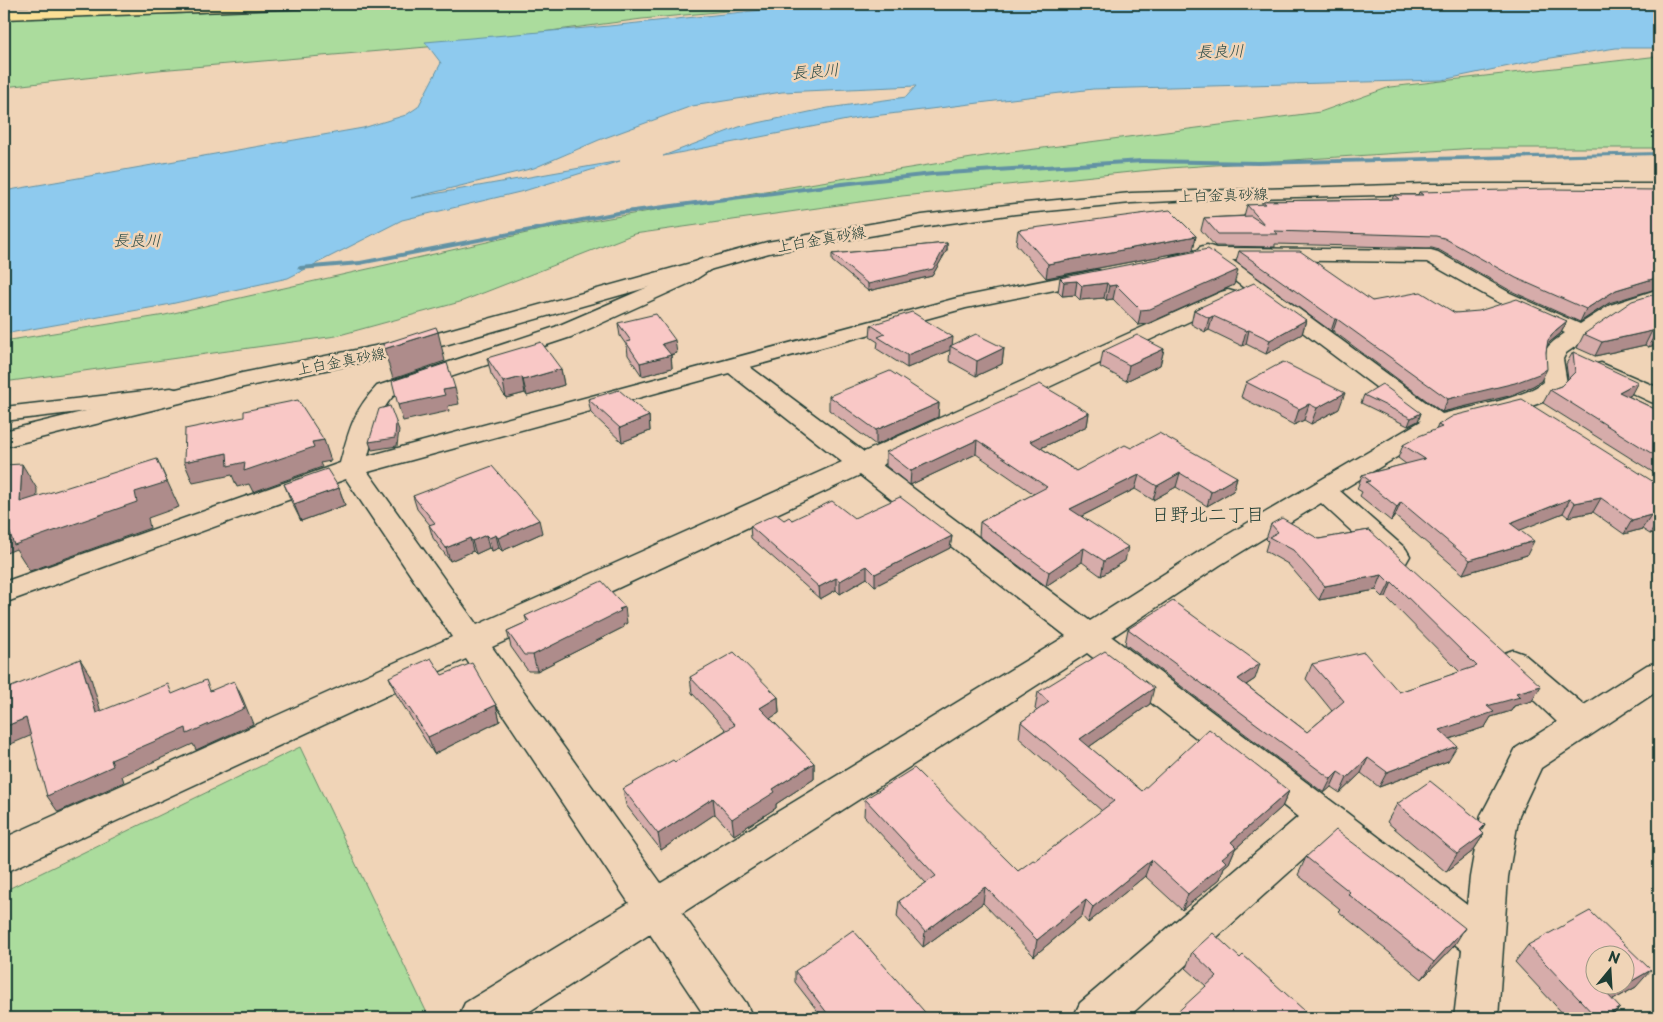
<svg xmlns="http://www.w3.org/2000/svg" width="1663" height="1022" font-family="'Playpen Sans','Klee One',sans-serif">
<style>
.green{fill:#abdc9d;stroke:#658c68}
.water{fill:#8ecaee;stroke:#6292a4}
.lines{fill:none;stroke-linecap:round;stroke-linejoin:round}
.stream{fill:#6292a4;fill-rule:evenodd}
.street-casing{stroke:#1f3d34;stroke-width:3}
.secondary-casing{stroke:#1f3d34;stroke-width:3}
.primary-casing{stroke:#1f3d34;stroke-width:3}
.street{fill:#f0d4b7;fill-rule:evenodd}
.secondary{fill:#f0d4b7;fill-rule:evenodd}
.primary{fill:#fbdf96;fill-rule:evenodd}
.wall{fill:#d6acaa;stroke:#1f3d34}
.shaded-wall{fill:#ae8c8b;stroke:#1f3d34}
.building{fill:#f9c8c6;stroke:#1f3d34;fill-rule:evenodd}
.labels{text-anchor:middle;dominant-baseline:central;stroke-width:5;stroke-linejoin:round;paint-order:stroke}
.far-street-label{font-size:15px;fill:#1f3d34;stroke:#f0d4b7}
.far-water-label{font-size:16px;font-style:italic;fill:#2a4b47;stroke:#f0d4b7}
.neighbourhood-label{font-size:19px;fill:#1f3d34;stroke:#f0d4b7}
</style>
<rect width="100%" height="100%" fill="#f0d4b7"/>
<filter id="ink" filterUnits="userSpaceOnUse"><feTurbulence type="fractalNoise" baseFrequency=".02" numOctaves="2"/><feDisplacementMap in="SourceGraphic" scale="10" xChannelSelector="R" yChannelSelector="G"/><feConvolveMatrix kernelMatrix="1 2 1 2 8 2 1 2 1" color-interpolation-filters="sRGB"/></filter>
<g filter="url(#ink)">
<path class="green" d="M 4,4 L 274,4 L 196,8 L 15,12 L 4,12 Z
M 378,4 L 802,4 L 642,19 L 427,47 L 158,70 L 4,87 L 4,17 L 175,14 Z
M 1659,56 L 1659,148 L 1477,148 L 1169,168 L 902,196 L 634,234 L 460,302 L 336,336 L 4,382 L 4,341 L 165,315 L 540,230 L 759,192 L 997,154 L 1320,112 L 1390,87 Z
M 300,747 L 426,1011 L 415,1018 L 4,1018 L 4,891 Z"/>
<path class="water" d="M 820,4 L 1659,4 L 1659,48 L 1616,48 L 1538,60 L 1442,80 L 1093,89 L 857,118 L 663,156 L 739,127 L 828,108 L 906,97 L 916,86 L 782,92 L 692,106 L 599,140 L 534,168 L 411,198 L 620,161 L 524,191 L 402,220 L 288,278 L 166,305 L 4,334 L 4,191 L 363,128 L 406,115 L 418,107 L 441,63 L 425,42 L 609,26 Z"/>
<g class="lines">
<path class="stream" d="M 1659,152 L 1659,155 L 1258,165 L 1142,163 L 932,176 L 842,186 L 618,215 L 360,265 L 300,270 L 297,268 L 300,266 L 360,261 L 618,211 L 842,182 L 932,172 L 1142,159 L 1258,161 Z"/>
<defs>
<path id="street" d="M 124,4 L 186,4 L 180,7 L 95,13 L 89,9 L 95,5 Z
M 49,6 L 53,7 L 55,10 L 53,13 L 4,15 L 4,7 Z
M 1207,245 L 1216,248 L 1431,250 L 1438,252 L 1510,293 L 1580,324 L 1610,305 L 1659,289 L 1659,302 L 1624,313 L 1566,353 L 1563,359 L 1567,384 L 1553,398 L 1529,407 L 1447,427 L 1340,491 L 1406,549 L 1410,556 L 1406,563 L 1396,566 L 1386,563 L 1321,503 L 1220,565 L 1112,637 L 1338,806 L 1467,905 L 1470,877 L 1481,815 L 1487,804 L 1516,748 L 1557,722 L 1502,670 L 1497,662 L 1502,654 L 1513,650 L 1524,654 L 1584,705 L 1647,665 L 1659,662 L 1659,690 L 1541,768 L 1519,815 L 1508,877 L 1498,1018 L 1454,1018 L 1462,950 L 1326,839 L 1127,1018 L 1073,1018 L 1080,1003 L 1298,817 L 1087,653 L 682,913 L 746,1003 L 753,1018 L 706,1018 L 650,934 L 519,1018 L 458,1018 L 465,1003 L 629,903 L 466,659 L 4,873 L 4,838 L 452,637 L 346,479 L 4,603 L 4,582 L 340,463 C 349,431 353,411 377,386 L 555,327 L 676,275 L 699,260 L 706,258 L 713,260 L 716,264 L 713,268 L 690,283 L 571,337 L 393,396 C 378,413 374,433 368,456 L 957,298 L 1097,270 L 1104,272 L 1107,276 L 1104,280 L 966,308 L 750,367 L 864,452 L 1221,292 L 1228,290 L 1235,292 L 1238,296 L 1235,300 L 882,465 L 1090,621 L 1200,551 L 1421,421 L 1207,260 L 1178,266 L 1171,264 L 1168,260 L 1171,256 L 1198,250 L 1200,247 ZM 1232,260 L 1427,262 L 1496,301 L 1565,333 C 1542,349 1540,354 1543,382 C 1524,399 1469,407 1442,414 ZM 729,373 L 842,462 L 477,625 L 368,472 ZM 860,475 L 1066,636 L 661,883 L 492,647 Z
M 1601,363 L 1659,388 L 1659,404 L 1651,402 L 1593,375 L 1589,370 L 1593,365 Z
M 171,388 L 179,390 L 183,395 L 179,400 L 4,421 L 4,407 Z"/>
<path id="secondary" d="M 1425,184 L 1659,184 L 1659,194 L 1425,194 L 1217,199 L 1131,203 L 1015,214 L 922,227 L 769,253 L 445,345 L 244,387 L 4,447 L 4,431 L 242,373 L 434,334 L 767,242 L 922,215 L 1015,204 L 1131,193 Z"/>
<path id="primary" d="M 257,4 L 341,4 L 335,7 L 4,19 L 4,11 Z"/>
</defs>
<use href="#street" class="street-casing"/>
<use href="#secondary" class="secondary-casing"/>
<use href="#primary" class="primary-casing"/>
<use href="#street" class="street"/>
<use href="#secondary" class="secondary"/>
<use href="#primary" class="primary"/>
</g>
<path class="wall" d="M 1419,192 L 1609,303 L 1580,322 L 1511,291 L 1439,250 L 1432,248 L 1275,244 L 1275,247 L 1215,246 L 1201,230 L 1204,218 L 1244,216 L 1247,205 L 1262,205 L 1262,201 L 1392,199 L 1394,195 L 1418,195 Z
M 1018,230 L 1196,236 L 1193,250 L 1046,278 L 1016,244 Z
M 947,243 L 947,250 L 932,276 L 868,291 L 832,261 L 832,254 Z
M 1239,251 L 1372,301 L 1455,313 L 1567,321 L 1561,333 L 1550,342 L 1547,346 L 1541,381 L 1533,386 L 1509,396 L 1442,412 L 1333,331 L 1331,331 L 1236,262 Z
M 1060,278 L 1234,285 L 1147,324 L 1138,325 L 1113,299 L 1106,300 L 1104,298 L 1080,300 L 1075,295 L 1062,296 L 1058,292 Z
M 1659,293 L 1659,344 L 1648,347 L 1645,345 L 1595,356 L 1577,348 L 1584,334 Z
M 1194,310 L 1306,320 L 1302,334 L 1266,354 L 1246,344 L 1242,346 L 1209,330 L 1205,332 L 1191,324 Z
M 618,323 L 677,353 L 671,355 L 672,368 L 642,376 L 628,355 L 627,346 L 620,336 Z
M 871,325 L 952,345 L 1004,348 L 1002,364 L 976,376 L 949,361 L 950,350 L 907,368 L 877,349 L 878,342 L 870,337 Z
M 1164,349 L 1160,365 L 1126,381 L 1100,367 L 1103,351 Z
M 1573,352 L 1631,395 L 1628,396 L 1659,411 L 1659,476 L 1543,403 L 1550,390 L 1561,386 L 1568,379 L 1566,364 Z
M 487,358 L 561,369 L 564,385 L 527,396 L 525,393 L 506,398 L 491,374 Z
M 1246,382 L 1339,409 L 1311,424 L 1304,420 L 1294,425 L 1241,397 Z
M 1364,395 L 1421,413 L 1418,421 L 1408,426 L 1361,403 Z
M 829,396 L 939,403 L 938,417 L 876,445 L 829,410 Z
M 588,399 L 649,416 L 650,431 L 622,442 L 591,413 Z
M 1089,413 L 1087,426 L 1041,448 L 1076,471 L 1131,448 L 1237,477 L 1233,491 L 1207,506 L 1176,487 L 1153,500 L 1135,489 L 1082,516 L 1125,561 L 1101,576 L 1082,562 L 1046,586 L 979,536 L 980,522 L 1034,494 L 976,454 L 910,485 L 886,466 L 886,452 Z
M 1438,425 L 1659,484 L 1659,531 L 1650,534 L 1642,529 L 1624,534 L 1593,512 L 1568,517 L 1563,513 L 1519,530 L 1527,555 L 1463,574 L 1395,516 L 1391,521 L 1360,496 L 1362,492 L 1357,489 L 1362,475 L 1406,464 L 1398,458 L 1403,445 L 1436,430 Z
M 284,484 L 339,488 L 345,505 L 301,521 L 291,501 Z
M 413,496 L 542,533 L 502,551 L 499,548 L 492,551 L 489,548 L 476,554 L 473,551 L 450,561 L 433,538 L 429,525 L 430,525 L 417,509 Z
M 854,518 L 952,536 L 950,548 L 875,586 L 867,578 L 840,594 L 836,590 L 820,599 L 751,538 L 750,526 L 784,520 Z
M 1271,524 L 1319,539 L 1369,530 L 1532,701 L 1514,706 L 1511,711 L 1491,717 L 1485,727 L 1449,739 L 1448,761 L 1379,787 L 1361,773 L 1340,793 L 1331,787 L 1324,793 L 1125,644 L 1128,629 L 1255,679 L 1246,685 L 1307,732 L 1332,711 L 1306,679 L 1312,664 L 1399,692 L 1460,672 L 1386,597 L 1383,597 L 1376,590 L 1319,600 L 1288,564 L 1265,551 L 1268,541 L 1266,539 Z
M 525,616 L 627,623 L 623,625 L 624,627 L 537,671 L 528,671 L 511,647 L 507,631 L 527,622 Z
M 389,677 L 496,705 L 500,721 L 434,754 L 396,694 Z
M 690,677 L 778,697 L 779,713 L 770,718 L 814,763 L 814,779 L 776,804 L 776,808 L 734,835 L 715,814 L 661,850 L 626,805 L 623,789 L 675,762 L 726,730 L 692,693 Z
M 1038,692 L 1150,704 L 1089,747 L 1142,791 L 1289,791 L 1282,807 L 1235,849 L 1229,863 L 1224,867 L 1220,879 L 1182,910 L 1145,876 L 1088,923 L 1082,916 L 1034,956 L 983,903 L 923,947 L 897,917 L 899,901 L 926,883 L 864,816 L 865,799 L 1018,871 L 1035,861 L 1102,811 L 1019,738 L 1021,722 L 1037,711 L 1035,709 Z
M 1659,724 L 1659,731 L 1656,729 Z
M 1397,804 L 1485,825 L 1481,831 L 1484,834 L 1473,851 L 1446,872 L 1387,822 Z
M 1306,857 L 1454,946 L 1422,979 L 1338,911 L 1340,909 L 1298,875 Z
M 1528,945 L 1636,987 L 1613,1000 L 1610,1018 L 1567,1018 L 1515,962 Z
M 1192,952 L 1301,1018 L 1206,986 L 1186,968 Z
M 795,971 L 930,1018 L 823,1018 L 795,982 Z"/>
<path class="shaded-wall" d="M 1196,236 L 1193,250 L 1046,278 L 1048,264 Z
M 947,243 L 947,250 L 932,276 L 868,291 L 868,284 Z
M 1238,270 L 1234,285 L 1147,324 L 1138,325 L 1141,310 Z
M 1659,277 L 1659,288 L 1609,303 L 1580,322 L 1586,309 L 1616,290 Z
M 1077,281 L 1075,295 L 1062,296 L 1064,282 Z
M 1107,283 L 1104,298 L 1080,300 L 1082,286 Z
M 1116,285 L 1113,299 L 1106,300 L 1109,286 Z
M 1213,316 L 1209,330 L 1205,332 L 1209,318 Z
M 1335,319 L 1337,319 L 1333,331 L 1331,331 Z
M 1306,320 L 1302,334 L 1266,354 L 1270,340 Z
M 1567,321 L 1561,333 L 1550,342 L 1543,352 L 1548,340 L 1556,330 Z
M 1249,330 L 1246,344 L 1242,346 L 1246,331 Z
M 1652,331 L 1645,345 L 1595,356 L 1602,342 Z
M 438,332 L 445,361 L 393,379 L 384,349 Z
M 1659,332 L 1659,344 L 1648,347 L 1656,333 Z
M 953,337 L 952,347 L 950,346 L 950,350 L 907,368 L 907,355 Z
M 675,340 L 677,353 L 664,356 L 662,344 Z
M 1004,348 L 1002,364 L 976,376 L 977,361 Z
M 1164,349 L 1160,365 L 1126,381 L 1129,365 Z
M 671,355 L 672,368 L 642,376 L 640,363 Z
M 561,369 L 564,385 L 527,396 L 523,380 Z
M 1547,369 L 1541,381 L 1533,386 L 1509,396 L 1442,412 L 1448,399 Z
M 522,377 L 525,393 L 506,398 L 503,382 Z
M 1638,382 L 1631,395 L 1612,405 L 1619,392 Z
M 455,388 L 459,404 L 448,406 L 449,411 L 403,421 L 398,405 L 443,390 Z
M 1345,393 L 1339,409 L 1311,424 L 1317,408 Z
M 939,403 L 938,417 L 876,445 L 876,430 Z
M 1309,404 L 1304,420 L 1294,425 L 1299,409 Z
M 1089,413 L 1087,426 L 1028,454 L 1030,441 Z
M 1421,413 L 1418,421 L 1408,426 L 1411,418 Z
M 649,416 L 650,431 L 622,442 L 620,428 Z
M 396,422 L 399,430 L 397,446 L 372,450 L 369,442 Z
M 324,440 L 331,461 L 320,463 L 322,467 L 253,492 L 249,484 L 237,487 L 232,475 L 193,483 L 184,462 L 227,453 L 245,462 L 312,442 Z
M 977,440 L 976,454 L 910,485 L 911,471 Z
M 157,459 L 179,507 L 148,518 L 150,528 L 30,571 L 16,549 L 4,554 L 4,522 L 135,492 Z
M 22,464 L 37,489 L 36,528 L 20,502 Z
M 1180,473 L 1176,487 L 1153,500 L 1157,486 Z
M 1139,475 L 1135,489 L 1068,523 L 1070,509 Z
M 1237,477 L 1233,491 L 1207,506 L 1211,492 Z
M 339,488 L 345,505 L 301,521 L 294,504 Z
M 1601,498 L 1593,512 L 1568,517 L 1575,503 Z
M 1570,499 L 1563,513 L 1503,537 L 1510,523 Z
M 1401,502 L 1395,516 L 1391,521 L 1397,507 Z
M 1651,515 L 1642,529 L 1624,534 L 1632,520 Z
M 539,520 L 542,533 L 502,551 L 498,538 Z
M 1659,520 L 1659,531 L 1650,534 Z
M 486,535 L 489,548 L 476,554 L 472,541 Z
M 496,535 L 499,548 L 492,551 L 489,538 Z
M 952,536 L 950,548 L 875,586 L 875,574 Z
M 470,538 L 473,551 L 450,561 L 446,548 Z
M 1534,541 L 1527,555 L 1463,574 L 1470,560 Z
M 1128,547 L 1125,561 L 1101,576 L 1104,561 Z
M 1084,548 L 1082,562 L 1046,586 L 1049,572 Z
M 867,566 L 867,578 L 840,594 L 840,581 Z
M 1382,575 L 1376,590 L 1319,600 L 1325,586 Z
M 836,578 L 836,590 L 820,599 L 819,587 Z
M 1392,582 L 1386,597 L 1383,597 L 1390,583 Z
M 625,607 L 627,623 L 623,625 L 624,627 L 537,671 L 533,655 Z
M 80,659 L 90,675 L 106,729 L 96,713 Z
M 1260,664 L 1255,679 L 1232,694 L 1238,679 Z
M 234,681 L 242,697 L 253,724 L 196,750 L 193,744 L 122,776 L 124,782 L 58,812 L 47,796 L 111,760 Z
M 1541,686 L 1532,701 L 1514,706 L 1511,711 L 1491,717 L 1485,727 L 1432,745 L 1440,730 L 1487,706 L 1516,693 Z
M 1154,688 L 1150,704 L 1076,756 L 1080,739 Z
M 778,697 L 779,713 L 761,724 L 760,708 Z
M 496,705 L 500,721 L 434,754 L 428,737 Z
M 26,718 L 37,733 L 4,747 L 4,727 Z
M 1457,746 L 1448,761 L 1379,787 L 1387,772 Z
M 1368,758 L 1361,773 L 1340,793 L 1347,778 Z
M 814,763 L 814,779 L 776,804 L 776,808 L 734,835 L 732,819 L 773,789 Z
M 1338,772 L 1331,787 L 1324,793 L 1331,779 Z
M 1289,791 L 1282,807 L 1235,849 L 1229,863 L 1224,867 L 1220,879 L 1182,910 L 1188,894 L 1222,858 L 1231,842 Z
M 713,798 L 715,814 L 661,850 L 658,834 Z
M 1485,825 L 1476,840 L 1484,834 L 1473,851 L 1446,872 L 1457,854 Z
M 1151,860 L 1145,876 L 1088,923 L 1093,907 Z
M 985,887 L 983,903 L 923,947 L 925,932 Z
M 1086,900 L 1082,916 L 1034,956 L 1037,940 Z
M 1465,928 L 1454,946 L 1422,979 L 1434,962 Z
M 1651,970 L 1636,987 L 1592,1012 L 1608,995 Z
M 1620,1008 L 1610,1018 L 1603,1018 Z"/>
<path class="building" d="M 1550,189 L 1659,190 L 1659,277 L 1616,290 L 1586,309 L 1516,278 L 1444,238 L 1436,236 L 1274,231 L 1278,234 L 1218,234 L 1204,218 L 1251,216 L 1265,225 L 1247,205 L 1266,204 L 1262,201 L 1399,199 L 1394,195 L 1423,195 L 1419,192 Z
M 1170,210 L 1196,236 L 1048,264 L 1018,230 Z
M 947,243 L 933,269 L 868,284 L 832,254 Z
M 1208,249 L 1238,270 L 1150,309 L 1141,310 L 1116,285 L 1109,286 L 1107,283 L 1082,286 L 1077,281 L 1064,282 L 1060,278 Z
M 1239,251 L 1300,251 L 1372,301 L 1421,292 L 1455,313 L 1479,311 L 1517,299 L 1567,321 L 1556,330 L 1548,340 L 1546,352 L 1547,369 L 1539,374 L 1515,383 L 1448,399 L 1337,319 L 1335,319 Z
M 1254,283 L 1306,320 L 1270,340 L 1249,330 L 1246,331 L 1213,316 L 1209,318 L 1194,310 Z
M 1659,293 L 1659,332 L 1656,333 L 1652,331 L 1602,342 L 1584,334 L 1632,301 Z
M 912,312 L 953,337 L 907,355 L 878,337 L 885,334 L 871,325 Z
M 656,314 L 675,340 L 662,344 L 671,355 L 640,363 L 626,342 L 631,341 L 618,323 Z
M 436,327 L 438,332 L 384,349 L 383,344 Z
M 976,334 L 1004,348 L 977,361 L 950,346 Z
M 1137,335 L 1164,349 L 1129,365 L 1103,351 Z
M 541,342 L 561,369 L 523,380 L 522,377 L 503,382 L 487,358 Z
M 1573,352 L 1638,382 L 1619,392 L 1659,411 L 1659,458 L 1550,390 L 1561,386 L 1575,372 Z
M 1283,362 L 1345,393 L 1317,408 L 1309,404 L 1299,409 L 1246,382 Z
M 447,363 L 455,388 L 443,390 L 445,395 L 398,405 L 392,381 Z
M 890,371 L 939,403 L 876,430 L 829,396 Z
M 1040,384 L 1089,413 L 1030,441 L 1076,471 L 1125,445 L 1131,448 L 1159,433 L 1237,477 L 1211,492 L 1180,473 L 1157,486 L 1139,475 L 1070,509 L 1128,547 L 1104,561 L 1084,548 L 1049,572 L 980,522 L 1047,487 L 977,440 L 911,471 L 886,452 Z
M 1382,384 L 1421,413 L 1411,418 L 1364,395 Z
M 619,390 L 649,416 L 620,428 L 588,399 Z
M 1522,399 L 1657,484 L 1659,484 L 1659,520 L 1651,515 L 1632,520 L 1601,498 L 1575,503 L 1570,499 L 1510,523 L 1534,541 L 1470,560 L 1401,502 L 1397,507 L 1366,482 L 1370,481 L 1362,475 L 1425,459 L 1403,445 L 1419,436 L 1442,427 L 1438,425 L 1453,416 Z
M 298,400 L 324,440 L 312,442 L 314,447 L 244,471 L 245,462 L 228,466 L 227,453 L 184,462 L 185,429 L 244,417 L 244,411 Z
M 390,406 L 396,422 L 395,438 L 369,442 L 379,409 Z
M 157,459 L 167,482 L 135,492 L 137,502 L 14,545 L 6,521 L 4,522 L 4,465 L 22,464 L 20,502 Z
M 492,466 L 539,520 L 498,538 L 496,535 L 489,538 L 486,535 L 472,541 L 470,538 L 446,548 L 429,525 L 435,523 L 413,496 Z
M 327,469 L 339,488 L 294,504 L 284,484 Z
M 900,497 L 952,536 L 875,574 L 867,566 L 840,581 L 836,578 L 819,587 L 750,526 L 776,514 L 784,520 L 789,517 L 792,520 L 832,501 L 854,518 Z
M 1282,518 L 1319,539 L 1369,530 L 1541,686 L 1516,693 L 1520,697 L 1487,706 L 1494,712 L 1440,730 L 1457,746 L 1387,772 L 1368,758 L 1347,778 L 1338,772 L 1331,779 L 1128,629 L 1173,601 L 1260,664 L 1238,679 L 1307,732 L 1344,701 L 1312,664 L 1364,652 L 1399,692 L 1477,666 L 1392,582 L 1390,583 L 1382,575 L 1325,586 L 1293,550 L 1269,537 L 1278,532 L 1271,524 Z
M 602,581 L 625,607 L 619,609 L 621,611 L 533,655 L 524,655 L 507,631 L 529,621 L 525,616 Z
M 1105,651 L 1154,688 L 1080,739 L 1142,791 L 1209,729 L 1289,791 L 1231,842 L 1236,847 L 1222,858 L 1226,862 L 1188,894 L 1151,860 L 1093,907 L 1086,900 L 1037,940 L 985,887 L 925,932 L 899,901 L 936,876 L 865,799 L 914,768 L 1018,871 L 1033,860 L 1035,861 L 1114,801 L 1021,722 L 1049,702 L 1038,692 Z
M 734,652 L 778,697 L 760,708 L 814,763 L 773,789 L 775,792 L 732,819 L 713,798 L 658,834 L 623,789 L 673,760 L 675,762 L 735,725 L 690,677 Z
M 431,658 L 442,675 L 472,663 L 496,705 L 428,737 L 389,677 Z
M 80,659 L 96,713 L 168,684 L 172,694 L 206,680 L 210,691 L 234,681 L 245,708 L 187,734 L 186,728 L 111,760 L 113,766 L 47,796 L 26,718 L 4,727 L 4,690 Z
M 1430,781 L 1485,825 L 1480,830 L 1484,834 L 1457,854 L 1397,804 Z
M 1336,830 L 1398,877 L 1399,876 L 1465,928 L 1434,962 L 1348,894 L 1350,892 L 1306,857 Z
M 1590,911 L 1651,970 L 1608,995 L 1620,1008 L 1603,1018 L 1597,1018 L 1528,945 ZM 1596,954 L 1626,954 L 1626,984 L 1596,984 Z
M 853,930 L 930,1018 L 831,1018 L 795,971 Z
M 1213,933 L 1240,958 L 1243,955 L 1305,1011 L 1299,1018 L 1171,1018 L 1217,976 L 1192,952 Z"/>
</g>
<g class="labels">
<g class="far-street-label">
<text transform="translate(1223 194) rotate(-2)">上白金真砂線</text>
<text transform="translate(821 238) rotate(-10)">上白金真砂線</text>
<text transform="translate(341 360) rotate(-11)">上白金真砂線</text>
</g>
<g class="far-water-label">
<text transform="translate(1220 50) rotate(-2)">長良川</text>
<text transform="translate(815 70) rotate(-5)">長良川</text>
<text x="137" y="239">長良川</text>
</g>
<g class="neighbourhood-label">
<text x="1208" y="513">日野北二丁目</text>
</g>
</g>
<rect width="1663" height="1022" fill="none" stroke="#f0d4b7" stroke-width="20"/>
<rect x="10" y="10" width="1643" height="1002" fill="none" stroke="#1f3d34" stroke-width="2" filter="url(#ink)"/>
<g transform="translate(1610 970) rotate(18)"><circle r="24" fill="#f0d4b7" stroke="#9c9883"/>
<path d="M0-4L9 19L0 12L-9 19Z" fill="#1f3d34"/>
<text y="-8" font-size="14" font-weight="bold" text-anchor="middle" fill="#1f3d34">N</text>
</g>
</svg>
